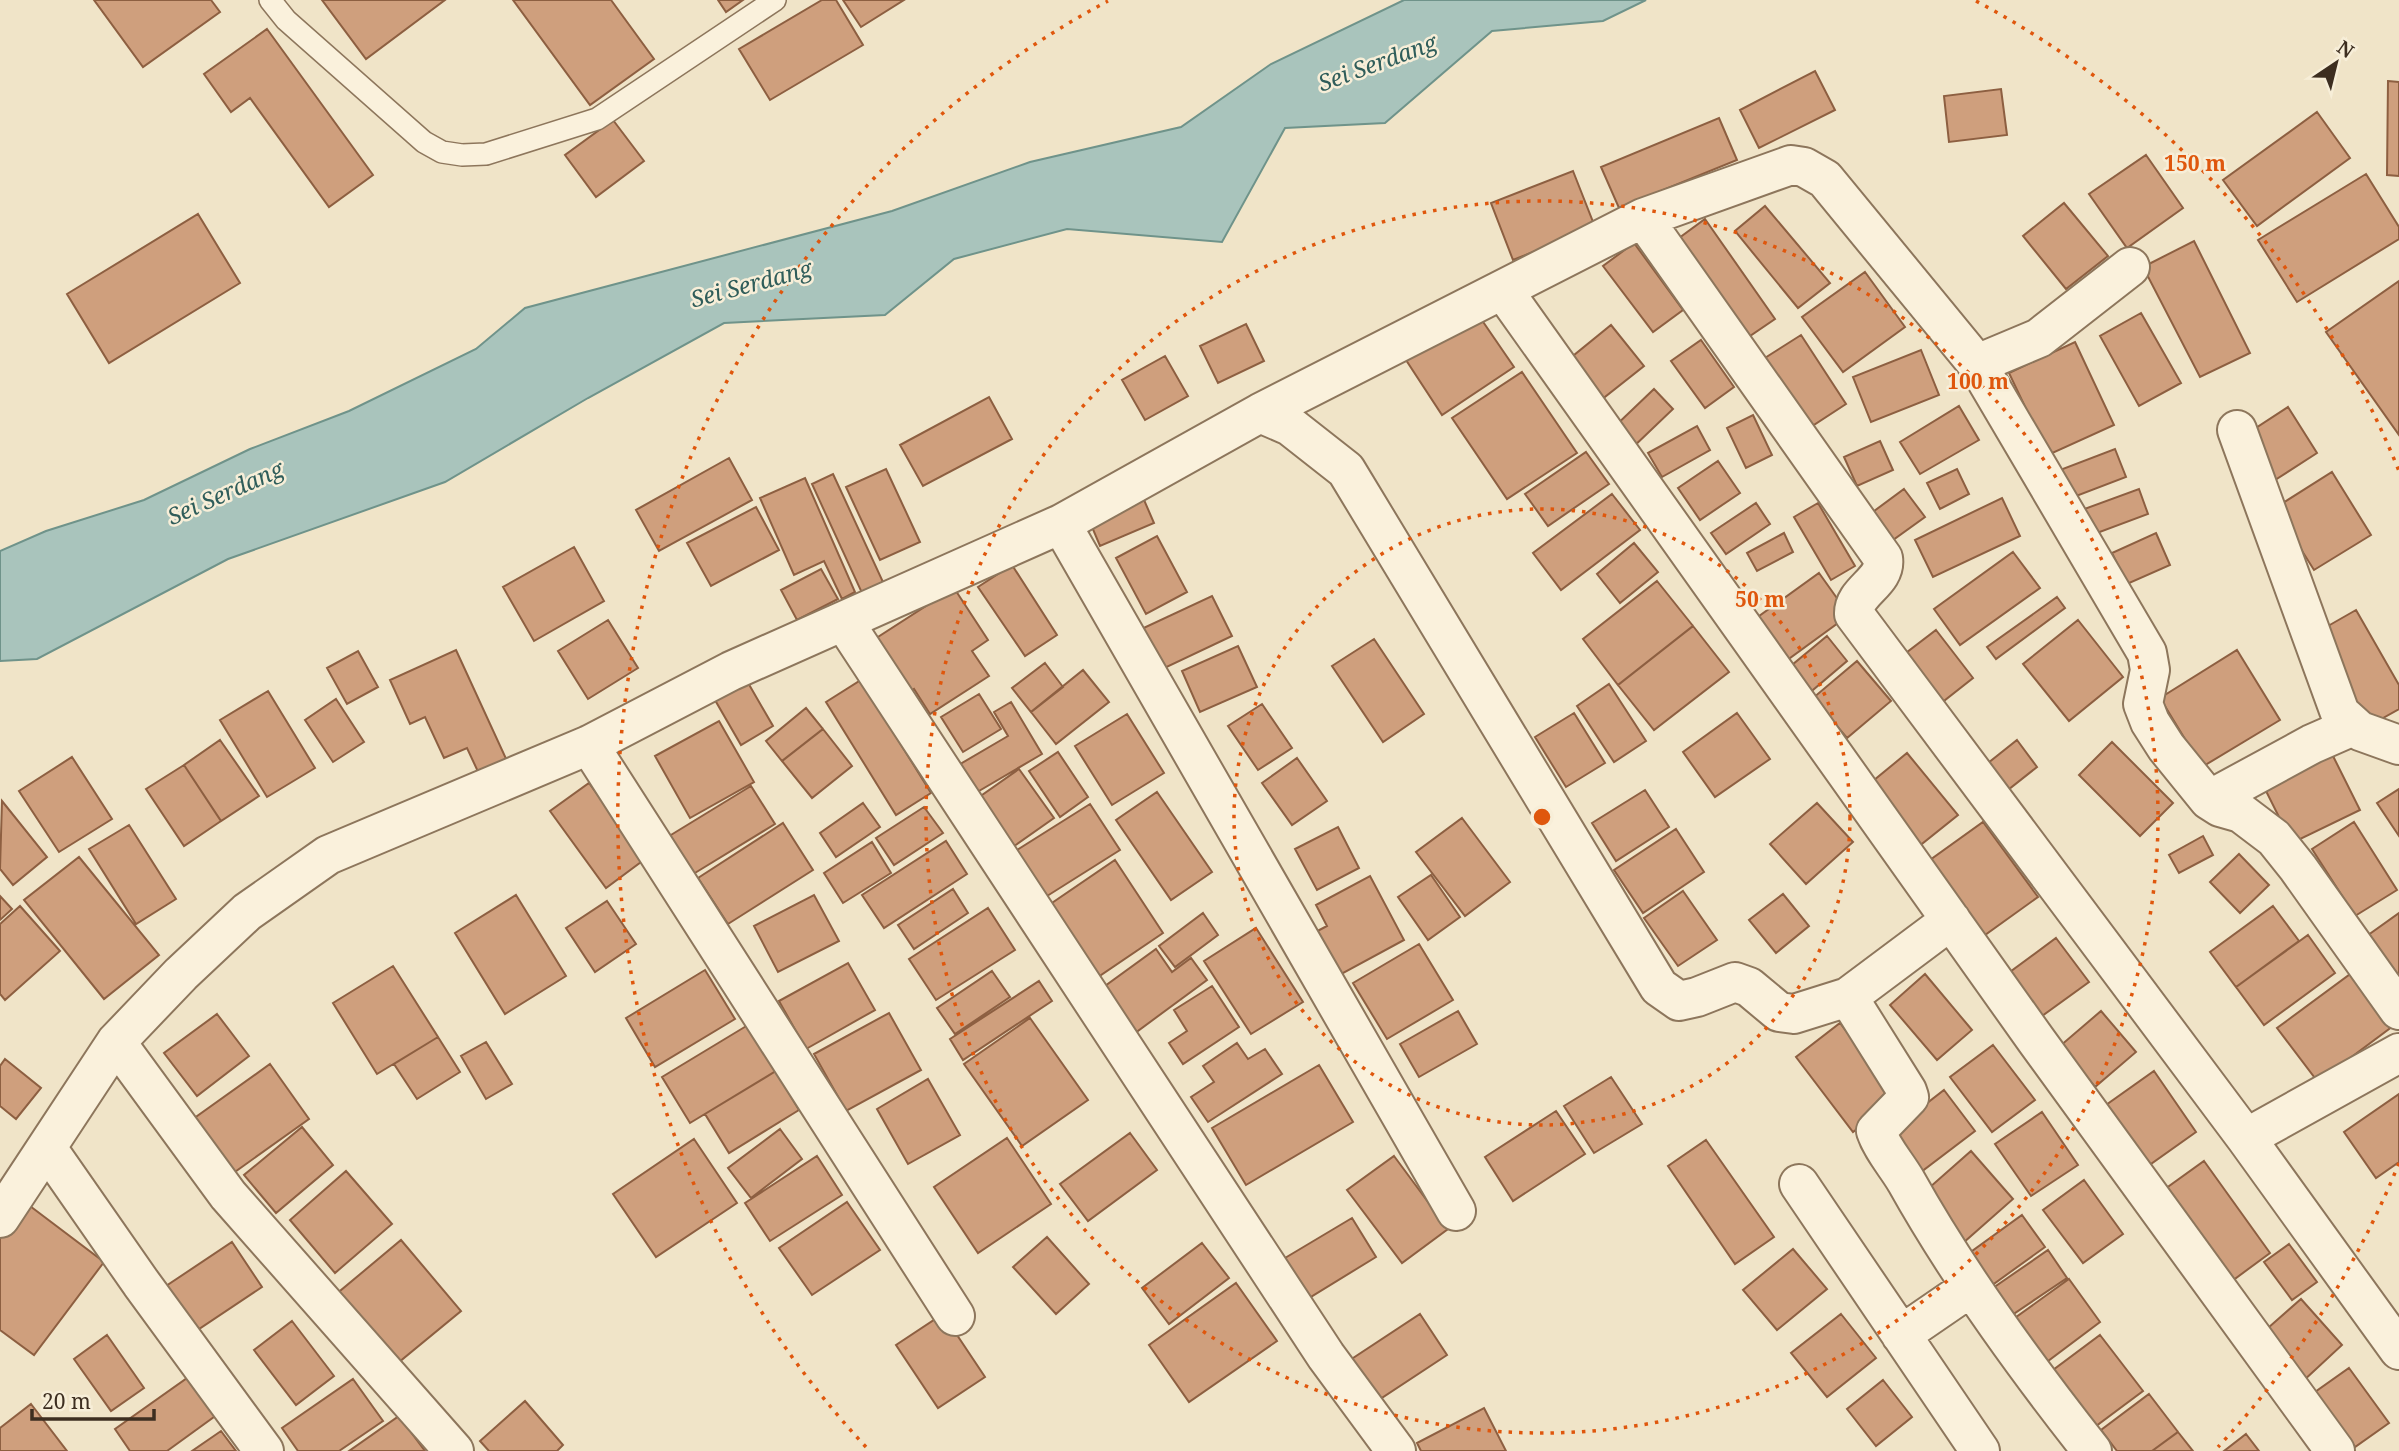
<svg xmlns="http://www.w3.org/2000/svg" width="2399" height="1451" font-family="'Noto Serif',serif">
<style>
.water{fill:#a9c4bc;stroke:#6f938a;stroke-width:2}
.building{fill:#cf9f7d;stroke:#8d5f41;stroke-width:2}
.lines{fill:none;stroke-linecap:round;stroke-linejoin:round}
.service-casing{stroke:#8d765c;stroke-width:24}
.minor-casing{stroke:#8d765c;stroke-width:42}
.service{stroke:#faf1dc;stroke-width:21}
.minor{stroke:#faf1dc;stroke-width:38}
.ring{fill:none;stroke:#df570d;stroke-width:3.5;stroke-dasharray:3.5 7}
.labels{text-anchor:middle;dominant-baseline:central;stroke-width:5;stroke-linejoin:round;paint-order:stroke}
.water-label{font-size:23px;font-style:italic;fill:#2f5d5a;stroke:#f7eed8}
.centre{fill:#df570d;stroke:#f7eed8;stroke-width:3.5}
.ring-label{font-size:21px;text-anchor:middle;font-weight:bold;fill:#df570d;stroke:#f7eed8;stroke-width:5;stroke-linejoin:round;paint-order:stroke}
</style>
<rect width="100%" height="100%" fill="#f0e4c8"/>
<path class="water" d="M 1404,0 L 1646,0 L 1603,21 L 1492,31 L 1385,123 L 1285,128 L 1222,242 L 1067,229 L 954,259 L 885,315 L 724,323 L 588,398 L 445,482 L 228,559 L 37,659 L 0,661 L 0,551 L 46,531 L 144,500 L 250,449 L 349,411 L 476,349 L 525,308 L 892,211 L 1030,162 L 1181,127 L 1271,64 Z"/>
<path class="building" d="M 94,0 L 211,0 L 220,12 L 143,67 Z
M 322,0 L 445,0 L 366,59 Z
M 513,0 L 611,0 L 654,59 L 590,105 Z
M 718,0 L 743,0 L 726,12 Z
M 822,0 L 836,0 L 863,45 L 770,100 L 739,49 Z
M 843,0 L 904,0 L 861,27 Z
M 267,29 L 373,175 L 329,207 L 250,98 L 231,112 L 204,74 Z
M 1815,71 L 1835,110 L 1759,148 L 1740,110 Z
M 2388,81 L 2399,82 L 2399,176 L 2387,175 Z
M 2001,89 L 2007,135 L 1949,142 L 1944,96 Z
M 2317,112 L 2350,158 L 2257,226 L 2223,180 Z
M 1719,118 L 1737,160 L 1619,208 L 1601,167 Z
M 613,120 L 644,161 L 596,197 L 565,155 Z
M 2146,155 L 2183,208 L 2127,248 L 2089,194 Z
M 1573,171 L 1595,227 L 1513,260 L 1491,203 Z
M 2366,174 L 2399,227 L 2399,239 L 2297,302 L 2258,240 Z
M 2064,203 L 2108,256 L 2066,289 L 2023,236 Z
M 1765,206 L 1830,283 L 1798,308 L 1735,231 Z
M 198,214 L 240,283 L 109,363 L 67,294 Z
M 1705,219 L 1775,319 L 1744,340 L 1675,241 Z
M 2194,241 L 2250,353 L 2200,377 L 2143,267 Z
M 1634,243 L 1683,310 L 1653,332 L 1603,266 Z
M 1865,272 L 1905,327 L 1843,372 L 1802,317 Z
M 2399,281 L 2399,435 L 2326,332 Z
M 1477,313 L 1514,367 L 1442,415 L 1406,360 Z
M 2141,313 L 2181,383 L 2139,406 L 2100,336 Z
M 1246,324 L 1264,361 L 1218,383 L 1200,346 Z
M 1611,325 L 1644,366 L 1601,400 L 1568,360 Z
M 1801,335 L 1846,404 L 1803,432 L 1757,363 Z
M 1701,340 L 1734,387 L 1705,408 L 1671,361 Z
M 2075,342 L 2114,425 L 2048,455 L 2009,373 Z
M 1921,350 L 1939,395 L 1871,422 L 1853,377 Z
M 1165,356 L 1188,396 L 1145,420 L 1122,380 Z
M 1522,372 L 1577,453 L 1507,499 L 1452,418 Z
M 1654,389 L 1673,409 L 1630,450 L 1611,430 Z
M 989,397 L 1012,439 L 923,486 L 900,445 Z
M 1959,406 L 1979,440 L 1920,474 L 1900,442 Z
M 2288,407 L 2317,453 L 2272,482 L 2242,437 Z
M 1753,415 L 1772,455 L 1746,468 L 1727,428 Z
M 1697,426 L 1710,450 L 1662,477 L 1648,453 Z
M 1880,441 L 1893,470 L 1857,486 L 1844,457 Z
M 2115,449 L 2126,477 L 2071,498 L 2060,470 Z
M 1586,452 L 1609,484 L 1548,526 L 1525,494 Z
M 729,458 L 752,500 L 659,551 L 636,510 Z
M 1718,461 L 1740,493 L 1700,520 L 1678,488 Z
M 886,469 L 920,542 L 880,560 L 846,487 Z
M 1957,469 L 1969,494 L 1940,509 L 1927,483 Z
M 2332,472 L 2371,535 L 2314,570 L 2275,508 Z
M 833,474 L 883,582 L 862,593 L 812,484 Z
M 805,478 L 855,592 L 842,599 L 824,561 L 794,575 L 760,498 Z
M 1904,489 L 1925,517 L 1886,545 L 1866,517 Z
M 2139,489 L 2148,514 L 2089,536 L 2079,511 Z
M 1141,493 L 1154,523 L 1100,546 L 1087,515 Z
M 1612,494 L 1640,530 L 1561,590 L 1533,553 Z
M 2002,498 L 2020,536 L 1933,577 L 1915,540 Z
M 1756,503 L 1770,524 L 1726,554 L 1711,533 Z
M 1818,503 L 1855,566 L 1831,580 L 1794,517 Z
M 756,507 L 779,550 L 711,586 L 687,543 Z
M 1784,533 L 1793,552 L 1757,571 L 1747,553 Z
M 2156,533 L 2170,565 L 2127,584 L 2112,553 Z
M 1157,536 L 1187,592 L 1146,614 L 1116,558 Z
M 1634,543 L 1658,572 L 1620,603 L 1597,574 Z
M 574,547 L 604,601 L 534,641 L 503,587 Z
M 2013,552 L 2040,588 L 1960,645 L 1934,609 Z
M 1012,565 L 1057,635 L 1025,656 L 978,587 Z
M 821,569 L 838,599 L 797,620 L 781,590 Z
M 1819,573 L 1849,615 L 1779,666 L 1748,624 Z
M 1657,581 L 1693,626 L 1618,685 L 1583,639 Z
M 954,588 L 988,640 L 972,651 L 989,676 L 930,714 L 914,689 L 899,699 L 864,646 Z
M 1212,596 L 1232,636 L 1154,673 L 1135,632 Z
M 2057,597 L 2065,608 L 1996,659 L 1987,647 Z
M 2356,610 L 2399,685 L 2399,709 L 2367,727 L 2314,634 Z
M 608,620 L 638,668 L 588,699 L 558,651 Z
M 2078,620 L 2123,677 L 2069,721 L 2023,664 Z
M 1693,626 L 1729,672 L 1654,730 L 1618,685 Z
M 1936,630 L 1973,678 L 1940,704 L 1902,656 Z
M 1827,636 L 1847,661 L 1807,695 L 1786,670 Z
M 1374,639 L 1424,714 L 1383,742 L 1332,666 Z
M 1238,646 L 1257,687 L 1200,712 L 1182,671 Z
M 456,650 L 508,763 L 480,776 L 467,748 L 444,758 L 425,717 L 410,724 L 390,680 Z
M 2237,650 L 2280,720 L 2202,767 L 2160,698 Z
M 358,651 L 378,687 L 347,704 L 327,668 Z
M 1857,661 L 1891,701 L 1847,738 L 1813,698 Z
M 1045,663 L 1063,687 L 1031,712 L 1012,688 Z
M 1083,670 L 1109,702 L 1056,744 L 1031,712 Z
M 861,680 L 931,793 L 896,815 L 826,702 Z
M 747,681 L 773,726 L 741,745 L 715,700 Z
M 1609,684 L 1646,741 L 1614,762 L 1577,706 Z
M 268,691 L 315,768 L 267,797 L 220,720 Z
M 979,694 L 1001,729 L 963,752 L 941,717 Z
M 336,699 L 364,742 L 333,762 L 305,720 Z
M 1011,702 L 1042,754 L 967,798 L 950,770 L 1008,736 L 994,712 Z
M 1262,704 L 1292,748 L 1258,770 L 1228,726 Z
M 806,708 L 823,729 L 782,761 L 766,741 Z
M 1574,713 L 1605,763 L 1566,787 L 1535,737 Z
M 1737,713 L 1770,759 L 1715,797 L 1683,752 Z
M 1127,714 L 1164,773 L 1112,805 L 1075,746 Z
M 719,721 L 754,782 L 690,818 L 655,756 Z
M 823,729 L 852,766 L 812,798 L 782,761 Z
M 220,740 L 259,796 L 221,821 L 184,765 Z
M 2017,740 L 2037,767 L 1999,797 L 1978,771 Z
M 2112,742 L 2173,803 L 2140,836 L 2079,775 Z
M 2330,750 L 2360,810 L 2292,843 L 2262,783 Z
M 1058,752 L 1088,797 L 1060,817 L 1029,771 Z
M 1907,753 L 1958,815 L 1913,851 L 1862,790 Z
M 72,757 L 112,819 L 59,852 L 19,791 Z
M 1297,758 L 1327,801 L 1292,825 L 1262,783 Z
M 184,765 L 221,821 L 184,846 L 146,789 Z
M 1019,769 L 1054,818 L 1010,849 L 975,800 Z
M 589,783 L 645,859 L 606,888 L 550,811 Z
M 751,786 L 775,824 L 690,876 L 666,838 Z
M 2399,789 L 2399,836 L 2377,803 Z
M 1645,790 L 1669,827 L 1616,861 L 1592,823 Z
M 1157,792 L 1212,872 L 1171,900 L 1116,820 Z
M 2,801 L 47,857 L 13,885 L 0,869 Z
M 863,803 L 880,827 L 836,857 L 820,833 Z
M 1817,803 L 1853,842 L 1806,884 L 1770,844 Z
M 1090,804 L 1120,850 L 1036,903 L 1006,857 Z
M 924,807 L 943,833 L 894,865 L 876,838 Z
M 1462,818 L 1510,882 L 1465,916 L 1416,852 Z
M 1983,822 L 2038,897 L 1978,940 L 1923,865 Z
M 2354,822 L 2397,890 L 2355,916 L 2312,849 Z
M 783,823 L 813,870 L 728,924 L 698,878 Z
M 129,825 L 176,899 L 136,924 L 89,849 Z
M 1338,827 L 1359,868 L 1317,890 L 1295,849 Z
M 1676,829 L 1704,872 L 1643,913 L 1614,870 Z
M 2203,836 L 2213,855 L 2179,873 L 2169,855 Z
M 946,841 L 967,874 L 884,928 L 862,895 Z
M 872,842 L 891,873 L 843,903 L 824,873 Z
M 2239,854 L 2269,885 L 2240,913 L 2210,882 Z
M 79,857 L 159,955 L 104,999 L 24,900 Z
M 1115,860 L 1163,933 L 1098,977 L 1049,905 Z
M 1431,875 L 1460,917 L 1428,940 L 1398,897 Z
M 1370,876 L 1404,940 L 1334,978 L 1310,935 L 1327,926 L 1316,905 Z
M 953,889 L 968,913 L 914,949 L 898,925 Z
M 1683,891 L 1717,940 L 1678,966 L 1644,918 Z
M 1783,894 L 1809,926 L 1776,953 L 1749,920 Z
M 516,895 L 566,976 L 505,1014 L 455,933 Z
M 814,895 L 839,941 L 778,972 L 754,926 Z
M 0,896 L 12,909 L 0,920 Z
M 607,901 L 636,944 L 595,972 L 566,928 Z
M 20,906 L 60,951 L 5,1000 L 0,994 L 0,924 Z
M 2273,906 L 2299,941 L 2236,987 L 2210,952 Z
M 988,908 L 1015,950 L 936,1000 L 909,959 Z
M 1203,913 L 1218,935 L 1175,967 L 1159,946 Z
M 2399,913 L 2399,989 L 2364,938 Z
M 1256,928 L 1303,1002 L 1251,1034 L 1204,961 Z
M 2308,935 L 2335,973 L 2264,1025 L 2236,987 Z
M 2056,938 L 2089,982 L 2031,1024 L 1999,980 Z
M 1419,944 L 1453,1000 L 1387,1039 L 1353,983 Z
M 1156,949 L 1172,972 L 1191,958 L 1207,980 L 1127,1039 L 1094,994 Z
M 848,963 L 875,1010 L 806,1049 L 779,1001 Z
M 393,966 L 438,1037 L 377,1074 L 333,1003 Z
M 705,970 L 735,1019 L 655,1067 L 626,1018 Z
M 992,971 L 1010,997 L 955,1034 L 937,1008 Z
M 2353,972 L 2393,1026 L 2318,1082 L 2277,1028 Z
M 1925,974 L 1972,1030 L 1937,1060 L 1890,1005 Z
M 1039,981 L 1052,1001 L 963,1060 L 950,1039 Z
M 1212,986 L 1239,1027 L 1183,1064 L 1169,1043 L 1187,1031 L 1174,1010 Z
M 1458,1011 L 1477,1044 L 1419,1077 L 1400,1044 Z
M 2101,1011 L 2136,1052 L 2095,1087 L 2060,1046 Z
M 889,1013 L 921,1070 L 846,1111 L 814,1054 Z
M 217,1014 L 249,1056 L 197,1096 L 164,1053 Z
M 1030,1018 L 1088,1100 L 1022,1146 L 964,1064 Z
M 1840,1023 L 1897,1098 L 1853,1132 L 1796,1057 Z
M 748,1025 L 776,1071 L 690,1123 L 662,1077 Z
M 438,1037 L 460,1072 L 417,1099 L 394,1064 Z
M 486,1042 L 512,1084 L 486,1099 L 461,1056 Z
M 1237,1043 L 1248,1059 L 1265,1049 L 1282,1074 L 1208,1122 L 1191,1097 L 1214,1082 L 1203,1066 Z
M 1993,1045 L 2035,1100 L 1992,1132 L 1950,1077 Z
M 5,1059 L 41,1088 L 16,1119 L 0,1106 L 0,1066 Z
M 270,1064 L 309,1119 L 225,1179 L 186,1124 Z
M 1319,1065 L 1353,1122 L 1246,1185 L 1212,1128 Z
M 776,1071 L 799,1110 L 729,1153 L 705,1114 Z
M 2154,1071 L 2196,1132 L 2148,1166 L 2106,1105 Z
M 1611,1077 L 1642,1124 L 1594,1153 L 1564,1106 Z
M 928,1079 L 960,1135 L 908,1164 L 877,1109 Z
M 1944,1090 L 1975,1131 L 1921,1172 L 1890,1132 Z
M 2399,1094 L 2399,1162 L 2376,1178 L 2344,1132 Z
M 1556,1111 L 1585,1154 L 1513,1201 L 1485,1157 Z
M 2042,1112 L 2078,1165 L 2031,1196 L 1995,1144 Z
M 302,1127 L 333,1165 L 276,1213 L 244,1175 Z
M 780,1129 L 802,1159 L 751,1198 L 728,1168 Z
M 1130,1133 L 1157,1170 L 1088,1221 L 1060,1184 Z
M 1007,1138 L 1051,1204 L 978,1253 L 934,1187 Z
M 694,1139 L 737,1203 L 656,1257 L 613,1194 Z
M 1706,1140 L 1774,1237 L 1735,1264 L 1668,1166 Z
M 1971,1151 L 2013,1199 L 1963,1243 L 1921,1195 Z
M 817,1156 L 842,1195 L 770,1241 L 745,1203 Z
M 1394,1156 L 1448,1229 L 1402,1263 L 1347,1190 Z
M 2204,1161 L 2270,1253 L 2232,1281 L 2165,1189 Z
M 346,1171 L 392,1224 L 335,1273 L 290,1220 Z
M 2084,1180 L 2123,1234 L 2083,1263 L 2043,1210 Z
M 847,1202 L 880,1250 L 812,1295 L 779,1248 Z
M 26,1203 L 104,1262 L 34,1355 L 0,1330 L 0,1237 Z
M 2022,1215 L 2045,1247 L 1984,1291 L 1961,1259 Z
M 1352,1218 L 1376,1257 L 1309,1298 L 1285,1258 Z
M 1047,1237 L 1089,1284 L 1056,1314 L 1013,1267 Z
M 401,1240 L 461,1311 L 393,1367 L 334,1296 Z
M 232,1242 L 262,1287 L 193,1333 L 163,1288 Z
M 1202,1243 L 1229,1278 L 1169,1324 L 1142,1288 Z
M 2289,1244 L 2317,1282 L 2292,1300 L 2264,1262 Z
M 1793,1249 L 1827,1289 L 1777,1330 L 1743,1290 Z
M 2048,1250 L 2067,1278 L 2012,1315 L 1993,1288 Z
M 2069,1279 L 2100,1322 L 2044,1364 L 2012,1320 Z
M 1236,1283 L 1277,1341 L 1189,1402 L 1149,1345 Z
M 2301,1299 L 2342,1345 L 2302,1382 L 2260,1335 Z
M 943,1314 L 985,1377 L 938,1408 L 896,1345 Z
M 1420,1314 L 1447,1355 L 1371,1405 L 1344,1364 Z
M 1841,1314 L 1876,1358 L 1827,1397 L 1791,1353 Z
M 292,1321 L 334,1376 L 296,1405 L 254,1350 Z
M 107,1335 L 144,1388 L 111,1411 L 74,1359 Z
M 2100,1335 L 2143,1391 L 2088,1432 L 2045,1376 Z
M 2349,1368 L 2389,1423 L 2355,1447 L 2315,1392 Z
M 190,1376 L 218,1414 L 167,1451 L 130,1451 L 115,1429 Z
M 353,1379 L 383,1421 L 339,1451 L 298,1451 L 282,1428 Z
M 1883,1380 L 1912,1417 L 1876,1446 L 1847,1409 Z
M 2149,1394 L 2178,1432 L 2152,1451 L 2117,1451 L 2101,1430 Z
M 525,1401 L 563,1445 L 557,1451 L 489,1451 L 480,1441 Z
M 31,1404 L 67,1451 L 0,1451 L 0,1428 Z
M 1484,1408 L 1506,1451 L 1421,1451 L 1417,1443 Z
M 399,1416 L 425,1451 L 349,1451 Z
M 221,1431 L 236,1451 L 192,1451 Z
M 2178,1432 L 2193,1451 L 2152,1451 Z
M 2246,1434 L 2259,1451 L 2224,1451 Z"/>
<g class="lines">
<defs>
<path id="service" d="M 270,0 L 286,20 L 424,142 L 442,152 L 462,155 L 486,154 L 597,119 L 775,0"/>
<path id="minor" d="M 1643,218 L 1883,558 C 1887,582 1853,591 1854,614 L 2246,1138 L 2399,1350
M 1503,290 L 2036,1040 L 2335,1451
M 1977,364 L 2039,338 L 2130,267
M 1260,413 L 1290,426 L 1346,470 L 1659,987 L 1679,1001 L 1697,997 L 1735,982 L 1749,987 L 1779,1012 L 1794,1014 L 1848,997 L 1951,920
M 2237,430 L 2340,713 L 2360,731 L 2399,745
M 1061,524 L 1456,1211
M 844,622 L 1326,1356 L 1396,1451
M 589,745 L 955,1316
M 2209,800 L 2312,744 L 2353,726
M 1848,997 L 1907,1091 L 1909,1097 L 1876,1131 C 1882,1149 1896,1164 1906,1181 C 1959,1276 2024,1365 2092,1451
M 116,1042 L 228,1195 L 454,1451
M 2246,1138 L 2399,1053
M 47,1148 L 141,1283 L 264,1451
M 1799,1184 L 1980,1451
M 0,1218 L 116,1042 L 181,974 L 247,912 L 328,855 L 589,745 L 731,671 L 1061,524 L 1260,413 L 1643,218 L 1791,165 L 1804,167 L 1825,179 L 1977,364 L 2147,653 L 2150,670 L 2143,704 L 2150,722 L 2166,747 L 2209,800 L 2220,807 L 2241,813 L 2274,838 L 2298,868 L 2399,1010
M 1901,1335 L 1971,1287"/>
</defs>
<use href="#service" class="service-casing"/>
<use href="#minor" class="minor-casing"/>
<use href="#service" class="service"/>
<use href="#minor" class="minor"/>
</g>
<g class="ring">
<circle cx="1542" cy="817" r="308"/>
<circle cx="1542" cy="817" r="616"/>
<path d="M2399 1163A924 924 0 0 1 2218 1447M866 1447A924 924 0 0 1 1108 1M1976 1A924 924 0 0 1 2399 471"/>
</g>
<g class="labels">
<g class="water-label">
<text transform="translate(1377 62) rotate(-20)">Sei Serdang</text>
<text transform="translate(751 283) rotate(-15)">Sei Serdang</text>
<text transform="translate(225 492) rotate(-24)">Sei Serdang</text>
</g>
</g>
<circle cx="1542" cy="817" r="10" class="centre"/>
<g class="ring-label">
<text x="2195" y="171">150 m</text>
<text x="1978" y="389">100 m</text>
<text x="1760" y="607">50 m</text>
</g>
<g transform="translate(2336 63) rotate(35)" stroke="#f7eed8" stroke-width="5" paint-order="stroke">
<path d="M0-5L12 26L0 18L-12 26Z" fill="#3d2e20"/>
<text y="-10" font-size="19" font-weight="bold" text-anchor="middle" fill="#3d2e20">N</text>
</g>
<path d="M32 1409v10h122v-10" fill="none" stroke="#3d2e20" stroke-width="3.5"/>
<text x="42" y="1409" font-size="21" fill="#3d2e20" stroke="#f7eed8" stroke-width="5" paint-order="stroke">20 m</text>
</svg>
